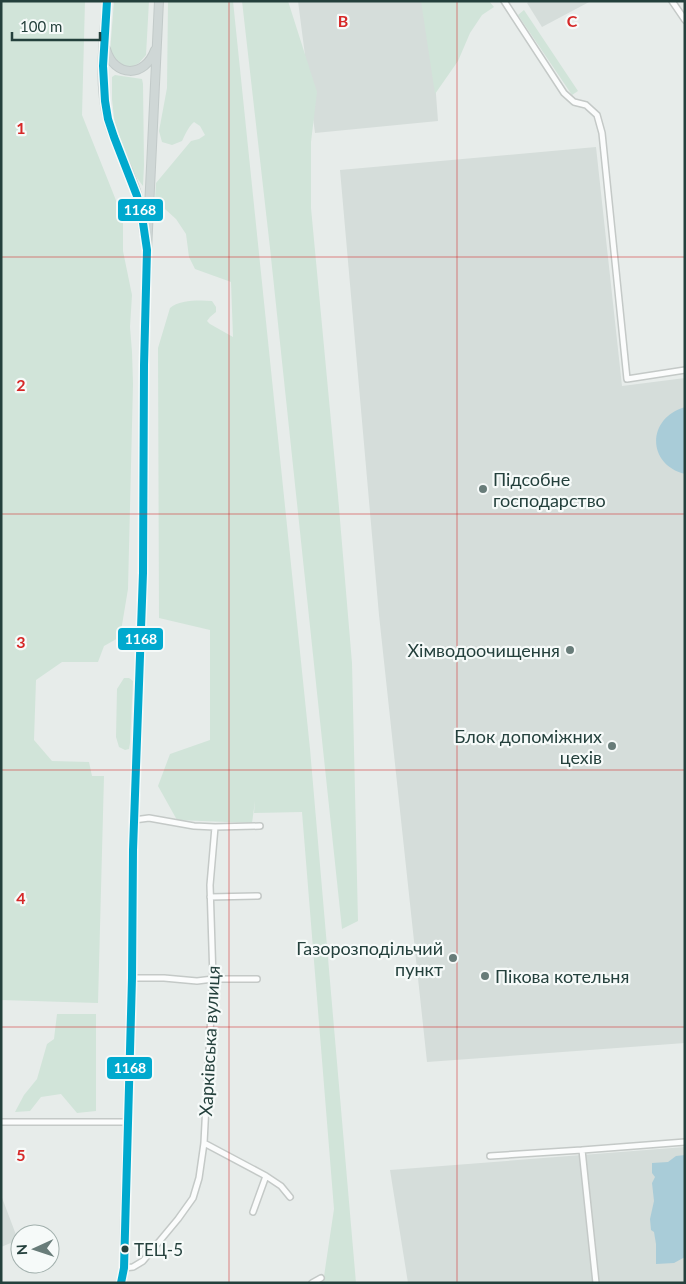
<svg xmlns="http://www.w3.org/2000/svg" width="686" height="1284" font-family="Lato,sans-serif">
<style>
.built{fill:#d5ddda}
.green{fill:#d1e4d9}
.water{fill:#a9ccd8}
.lines{fill:none;stroke-linecap:round;stroke-linejoin:round}
.minor-casing{stroke:#c4c9c7;stroke-width:8}
.primary-casing{stroke:#c2cac9;stroke-width:10}
.minor{stroke:#fbfcfc;stroke-width:5}
.primary{stroke:#cfd7d6;stroke-width:8}
.bus-1-casing{stroke:#f6faf9;stroke-width:11}
.bus-1{stroke:#00a9ce;stroke-width:8}
.grid{fill:none;stroke:#d62828;stroke-width:1;stroke-opacity:0.55}
.poi-dot{fill:#687c79;stroke:#f6faf9;stroke-width:2}
.bus-dot{fill:#24403c;stroke:#f6faf9;stroke-width:2}
.labels{text-anchor:middle;dominant-baseline:central;stroke-width:4.5;stroke-linejoin:round;paint-order:stroke}
.bus-label{font-size:17px;fill:#24403c;stroke:#f6faf9;text-anchor:start}
.poi-label{font-size:18px;fill:#24403c;stroke:#f6faf9;text-anchor:end}
.street-label{font-size:18px;fill:#24403c;stroke:#f6faf9}
.grid-label{font-size:16px;text-anchor:middle;font-weight:bold;fill:#d62828;stroke:#f6faf9;stroke-width:4.5;stroke-linejoin:round;paint-order:stroke}
.line-badge{stroke:#f6faf9;stroke-width:2}
.badge-label{font-size:14px;text-anchor:middle;font-weight:bold;fill:#fff}
</style>
<rect width="100%" height="100%" fill="#e7ecea"/>
<path class="built" d="M 298,1 L 429,1 L 438,121 L 315,133 Z
M 530,1 L 591,1 L 542,27 L 527,3 Z
M 596,147 L 622,386 L 685,378 L 685,1043 L 427,1062 L 379,615 L 340,170 Z
M 685,1147 L 685,1283 L 408,1283 L 390,1170 Z
M 1,1195 L 18,1240 L 1,1247 Z"/>
<path class="green" d="M 1,1 L 85,1 L 82,115 L 123,218 L 123,251 L 132,295 L 130,327 L 132,352 L 133,384 L 128,589 L 120,637 L 104,646 L 98,662 L 62,662 L 36,680 L 34,740 L 52,761 L 89,762 L 92,776 L 104,776 L 98,1003 L 1,1000 Z
M 114,1 L 149,1 L 146,55 L 139,63 L 129,68 L 116,64 L 110,52 Z
M 168,1 L 233,1 L 310,749 L 356,1283 L 323,1283 L 334,1209 L 302,812 L 254,813 L 255,801 L 252,823 L 177,820 L 158,786 L 170,754 L 210,740 L 210,630 L 159,618 L 158,348 L 170,308 C 179,300 199,300 212,301 L 216,307 L 216,312 L 210,317 L 207,321 L 210,324 L 233,337 L 231,282 L 195,269 L 189,257 L 186,234 L 176,219 L 155,200 L 156,183 L 191,141 L 199,139 L 205,135 L 200,126 L 194,122 C 188,127 185,135 182,141 L 172,145 L 162,142 L 159,131 L 167,88 Z
M 242,1 L 288,1 L 317,92 L 311,142 L 311,208 L 338,496 L 352,663 L 358,921 L 342,929 L 270,248 Z
M 421,1 L 489,1 L 494,7 L 482,15 L 470,33 L 458,61 L 435,94 Z
M 524,10 L 578,91 L 572,95 L 518,15 Z
M 115,75 L 142,79 L 143,84 L 144,165 L 143,186 L 137,178 L 116,136 L 112,99 L 112,77 Z
M 124,678 L 129,678 L 133,681 L 130,743 L 129,749 L 125,750 L 119,747 L 116,737 L 117,689 Z
M 57,1014 L 96,1014 L 96,1111 L 77,1113 L 61,1094 L 41,1097 L 30,1111 L 15,1112 L 24,1095 L 37,1079 L 47,1044 L 54,1039 Z"/>
<path class="water" d="M 685,407 L 685,474 C 646,464 647,418 685,407 Z
M 685,1155 L 685,1257 L 674,1263 L 656,1264 L 656,1244 L 654,1232 L 651,1230 L 650,1219 L 654,1201 L 652,1183 L 655,1177 L 652,1173 L 652,1163 L 668,1162 L 676,1156 Z"/>
<g class="lines">
<defs>
<path id="minor" d="M 504,1 L 564,93 L 574,102 L 586,105 L 597,115 L 602,133 L 627,379 L 685,370
M 672,1 L 685,20
M 134,820 L 149,818 L 194,826 L 215,827
M 210,897 L 258,896
M 132,978 L 164,978 L 197,981 L 213,979 L 257,979
M 1,1122 L 128,1122
M 204,1143 L 266,1176
M 582,1150 L 596,1283
M 490,1156 L 582,1150 L 685,1142
M 253,1212 L 266,1176 L 281,1186 L 290,1197
M 124,1268 L 133,1267 L 143,1261 L 178,1219 L 193,1198 L 199,1178 L 204,1143 L 206,1104 L 213,979 L 210,885 L 215,827 L 260,826
M 312,1283 L 321,1278"/>
<path id="primary" d="M 107,1 C 104,40 98,81 108,120 C 114,143 127,165 135,188 C 140,202 142,217 144,233
M 106,49 C 114,78 145,78 155,50
M 121,1283 L 124,1268 L 124,1249 L 132,978 L 133,850 L 143,573 L 144,491 L 144,365 L 147,250 L 159,1"/>
</defs>
<use href="#minor" class="minor-casing"/>
<use href="#primary" class="primary-casing"/>
<use href="#minor" class="minor"/>
<use href="#primary" class="primary"/>
<defs>
<path id="bus-1" d="M 107,1 L 103,66 L 105,101 L 108,119 L 114,137 L 137,196 L 142,216 L 147,250 L 144,365 L 143,573 L 133,850 L 132,978 L 124,1268 L 121,1283"/>
</defs>
<use href="#bus-1" class="bus-1-casing"/>
<use href="#bus-1" class="bus-1"/>
</g>
<path class="grid" d="M 229,1 L 229,1283M 457,1 L 457,1283M 1,257 L 685,257M 1,514 L 685,514M 1,770 L 685,770M 1,1027 L 685,1027"/>
<g class="poi-dot">
<circle cx="483" cy="489" r="5"/>
<circle cx="570" cy="650" r="5"/>
<circle cx="612" cy="746" r="5"/>
<circle cx="453" cy="958" r="5"/>
<circle cx="485" cy="976" r="5"/>
</g>
<circle class="bus-dot" cx="125" cy="1249" r="4.5"/>
<g class="labels">
<g class="bus-label">
<text x="134" y="1249">ТЕЦ-5</text>
</g>
<g class="poi-label">
<text x="493" y="479" text-anchor="start">Підсобне<tspan x="493" dy="21">господарство</tspan></text>
<text x="560" y="650">Хімводоочищення</text>
<text x="602" y="736">Блок допоміжних<tspan x="602" dy="21">цехів</tspan></text>
<text x="443" y="948">Газорозподільчий<tspan x="443" dy="21">пункт</tspan></text>
<text x="495" y="976" text-anchor="start">Пікова котельня</text>
</g>
<g class="street-label">
<text transform="translate(209 1041) rotate(-87)">Харківська вулиця</text>
</g>
</g>
<g class="grid-label">
<text x="343" y="27">B</text>
<text x="572" y="27">C</text>
<text x="21" y="134">1</text>
<text x="21" y="391">2</text>
<text x="21" y="648">3</text>
<text x="21" y="904">4</text>
<text x="21" y="1161">5</text>
</g>
<g class="line-badge">
<rect x="117" y="198" width="47" height="24" rx="5" fill="#00a9ce"/>
<rect x="117" y="627" width="47" height="24" rx="5" fill="#00a9ce"/>
<rect x="106" y="1056" width="47" height="24" rx="5" fill="#00a9ce"/>
</g>
<g class="badge-label">
<text x="140" y="215">1168</text>
<text x="141" y="644">1168</text>
<text x="130" y="1073">1168</text>
</g>
<rect width="686" height="1284" fill="none" stroke="#24403c" stroke-width="5"/>
<g transform="translate(35 1249) rotate(267)"><circle r="24" fill="#f6faf9" stroke="#a2b0ad"/>
<path d="M0-4L9 19L0 12L-9 19Z" fill="#687c79"/>
<text y="-8" font-size="14" font-weight="bold" text-anchor="middle" fill="#24403c">N</text>
</g>
<path d="M12 32v8h88v-8" fill="none" stroke="#24403c" stroke-width="2.5"/>
<text x="20" y="32" font-size="15" fill="#24403c" stroke="#f6faf9" stroke-width="4" paint-order="stroke">100 m</text>
</svg>
